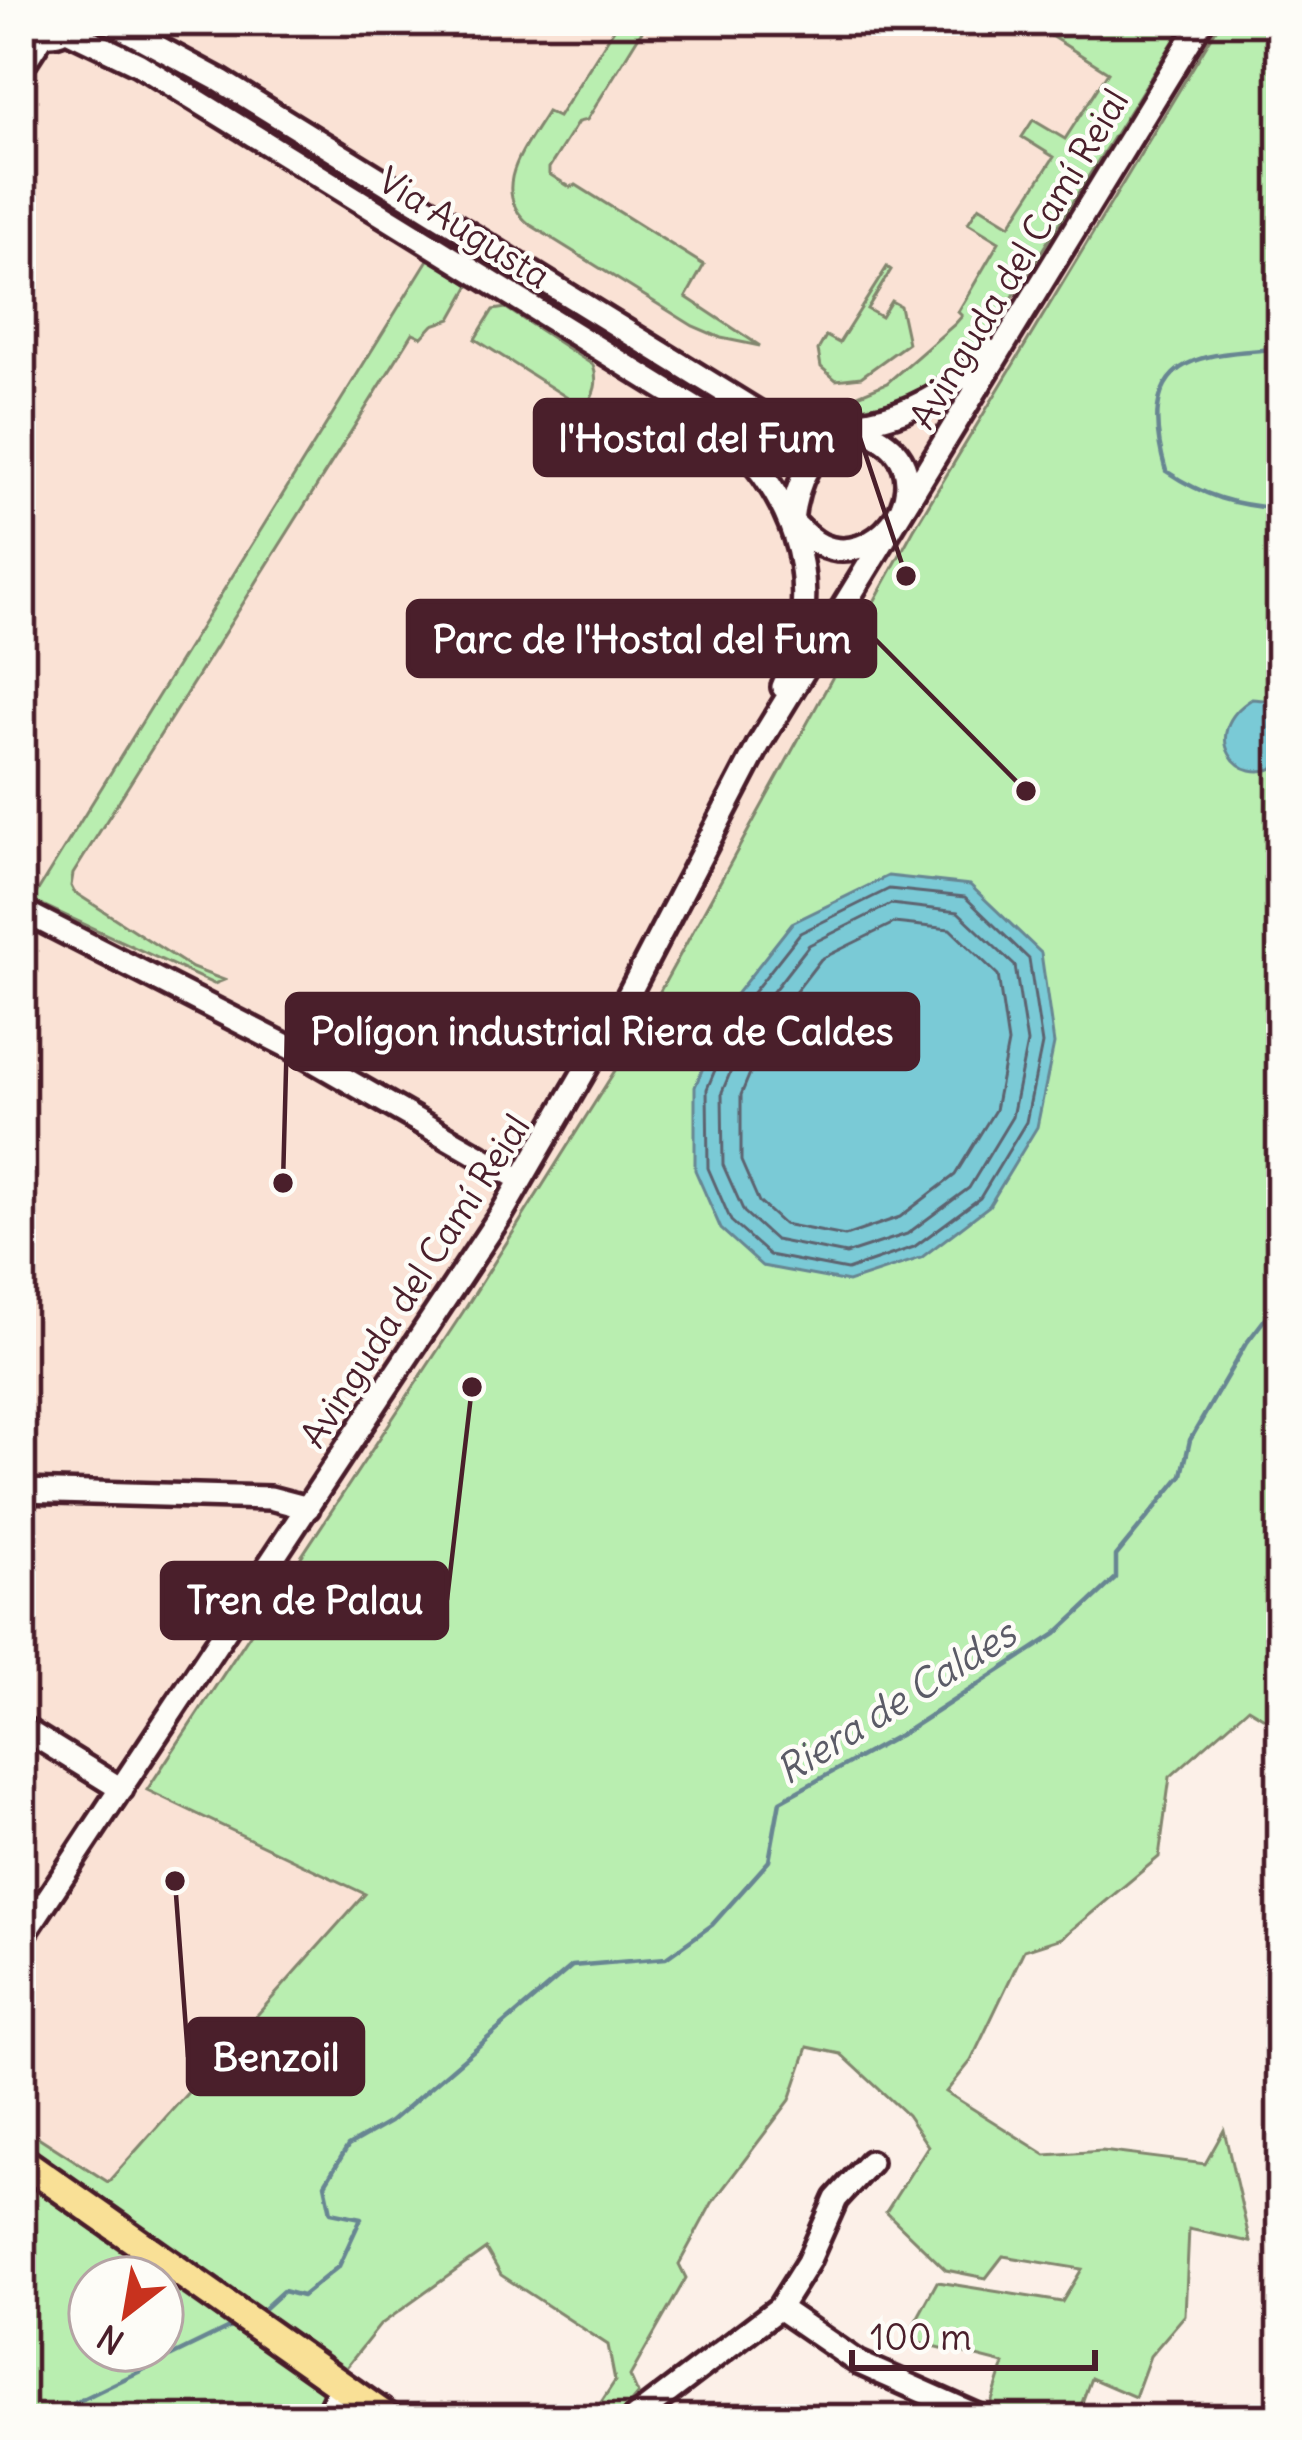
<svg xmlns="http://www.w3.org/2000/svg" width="1302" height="2440" font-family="Delius,sans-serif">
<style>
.built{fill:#fae2d5}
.green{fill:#b9eeb0;stroke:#82866e;stroke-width:3;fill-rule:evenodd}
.water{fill:#7acad6;stroke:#678692;stroke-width:3}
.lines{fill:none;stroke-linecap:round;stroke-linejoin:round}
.shore{stroke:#5d636f;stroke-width:3}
.stream{stroke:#678692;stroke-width:4.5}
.minor-casing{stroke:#4a1f2b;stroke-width:30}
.major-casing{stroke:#4a1f2b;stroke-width:36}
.minor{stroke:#fdfcf7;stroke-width:21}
.major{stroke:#f9e096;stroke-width:27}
.labels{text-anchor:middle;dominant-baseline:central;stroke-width:9;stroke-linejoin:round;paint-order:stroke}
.street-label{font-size:36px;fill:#4a1f2b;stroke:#fdfcf7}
.water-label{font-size:39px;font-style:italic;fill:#5b5b67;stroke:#fdfcf7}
.leader{fill:none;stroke:#4a1f2b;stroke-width:4.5}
.callout-dot{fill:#4a1f2b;stroke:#fdfcf7;stroke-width:4.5}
.callout{fill:#4a1f2b;stroke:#4a1f2b;stroke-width:4.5}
.callout-label{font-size:39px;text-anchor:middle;font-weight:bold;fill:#fff}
</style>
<rect width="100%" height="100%" fill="#fcf0e8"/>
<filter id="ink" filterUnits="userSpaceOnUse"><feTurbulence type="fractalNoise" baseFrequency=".00833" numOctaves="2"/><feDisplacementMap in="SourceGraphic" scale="24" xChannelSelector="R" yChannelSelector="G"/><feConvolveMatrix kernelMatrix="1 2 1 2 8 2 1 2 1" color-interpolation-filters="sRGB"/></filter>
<g filter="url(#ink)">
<path class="built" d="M 21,21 L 1221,21 L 914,529 L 626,1053 L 463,1312 L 148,1789 L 366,1893 L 108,2183 L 21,2126 Z"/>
<path class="green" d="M 619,21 L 648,21 L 587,120 L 578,122 L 549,168 L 549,174 L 570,187 L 576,185 L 704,265 L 686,297 L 760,346 L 721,338 L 693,326 L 529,224 C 488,189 526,147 547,112 L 558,117 Z
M 1027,21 L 1071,21 L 1092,31 L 1113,24 L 1112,21 L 1186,21 L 994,327 C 951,380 898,413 827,408 L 887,383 L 955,324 L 962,316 L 958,312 L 999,242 L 968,223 L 979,206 L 1010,225 L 1054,157 L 1022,137 L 1033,120 L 1065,139 L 1108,72 Z
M 1221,21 L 1281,21 L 1281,1728 L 1248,1708 L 1170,1777 L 1159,1857 L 1062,1938 L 1024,1950 L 971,2061 L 946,2092 L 1046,2155 L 1102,2151 L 1205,2164 L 1224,2130 L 1250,2242 L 1189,2229 L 1185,2315 L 1150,2356 L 1135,2397 L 1091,2378 L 1076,2419 L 1014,2419 L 989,2410 L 1004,2364 L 906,2339 L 937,2282 L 1062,2302 L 1082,2269 L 1003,2256 L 986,2278 L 946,2270 L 886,2212 L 928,2146 L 907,2115 L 841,2054 L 808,2047 L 790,2100 L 712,2203 L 679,2264 L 686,2278 L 630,2376 L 638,2394 L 617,2419 L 590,2419 L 615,2381 L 608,2345 L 501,2275 L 486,2249 L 380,2325 L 305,2419 L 21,2419 L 21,2260 L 30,2246 L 21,2240 L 21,2126 L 108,2182 L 365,1894 L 147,1790 L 463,1312 L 626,1053 L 914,529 ZM 90,2278 L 162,2278 L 162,2350 L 90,2350 Z
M 429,258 L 470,285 L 451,319 L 433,325 L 422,337 L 413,333 L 73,874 L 71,886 L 74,892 L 192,968 L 224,980 L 214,984 L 32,900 Z
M 887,267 L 891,270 L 867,309 L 881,317 L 891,301 L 900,306 L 908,343 L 861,377 L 836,380 L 821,367 L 818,350 L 826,336 L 839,343 Z
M 506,308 L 593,365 C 599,383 595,392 585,409 L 475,339 L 493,310 Z"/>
<path class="water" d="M 1252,699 L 1275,701 L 1281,706 L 1281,764 C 1238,791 1197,733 1252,699 Z
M 888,876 L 970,885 L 1041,953 L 1054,1044 L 1037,1127 L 989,1206 L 921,1258 L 848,1282 L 762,1266 L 721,1229 L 695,1170 L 695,1087 L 730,1002 L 792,923 Z"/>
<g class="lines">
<path class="shore" d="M 889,889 L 965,897 L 1029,959 L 1042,1044 L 1026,1122 L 980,1198 L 914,1247 L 847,1270 L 769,1255 L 731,1221 L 708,1168 L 707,1089 L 741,1008 L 800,933 Z
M 891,904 L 958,912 L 1015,966 L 1027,1043 L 1012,1117 L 969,1188 L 907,1234 L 846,1254 L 775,1240 L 744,1212 L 723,1165 L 722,1092 L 754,1016 L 809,945 Z
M 894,923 L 950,929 L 998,975 L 1008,1043 L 995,1110 L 955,1175 L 900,1217 L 845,1236 L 783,1224 L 759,1202 L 741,1161 L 741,1095 L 770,1025 L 821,959 Z"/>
<path class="stream" d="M 1281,348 C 1254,352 1219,351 1194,361 C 1146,379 1155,433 1166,471 C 1205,497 1234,505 1281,509
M 258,2314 L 283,2291 L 302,2296 L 339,2266 L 361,2218 L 331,2212 L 325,2184 L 348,2146 L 390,2122 L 572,1966 L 666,1958 L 712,1925 L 769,1861 L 780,1801 L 905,1732 L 1056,1634 L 1116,1578 L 1116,1556 L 1182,1475 L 1190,1440 L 1245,1345 L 1281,1298
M 42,2419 L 237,2324"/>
<defs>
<path id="minor" d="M 26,21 C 41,39 60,38 75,21
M 109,21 L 221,81 L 759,413 C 849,440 925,418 991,351
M 67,30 L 138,64 L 703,413 C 792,484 831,578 783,687
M 21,68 L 43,34
M 846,422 C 863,430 882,436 895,451 C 933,495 873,570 821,545 C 810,540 801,530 792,521 C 796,478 814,451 846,422 Z
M 21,910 L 291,1048 L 521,1180
M 21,1491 L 270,1498 L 308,1508
M 21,1727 L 121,1789
M 21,1939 L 502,1213 L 628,996 L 759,744 L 1202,21
M 779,2308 L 859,2363 L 985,2419
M 325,2419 L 341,2385
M 633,2419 L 779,2308 L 808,2262 L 836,2199 L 870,2162"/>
<path id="major" d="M 21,2160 L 389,2419"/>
</defs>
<use href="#minor" class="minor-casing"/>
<use href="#major" class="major-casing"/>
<use href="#minor" class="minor"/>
<use href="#major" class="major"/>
</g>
</g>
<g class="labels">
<g class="street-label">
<text transform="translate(464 228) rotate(32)">Via Augusta</text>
<text transform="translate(1019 259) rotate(-59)">Avinguda del Camí Reial</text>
<text transform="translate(415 1281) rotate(-57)">Avinguda del Camí Reial</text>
</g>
<g class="water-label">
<text transform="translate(896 1702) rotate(-32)">Riera de Caldes</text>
</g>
</g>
<path class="leader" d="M906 576L860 438M1026 791L875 639M283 1183L287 1032M472 1387L447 1600M175 1881L188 2057"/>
<g class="callout-dot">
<circle cx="906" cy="576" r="12"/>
<circle cx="1026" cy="791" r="12"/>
<circle cx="283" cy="1183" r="12"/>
<circle cx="472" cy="1387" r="12"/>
<circle cx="175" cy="1881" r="12"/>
</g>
<g class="callout">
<rect x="535" y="400" width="325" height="75" rx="12"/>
<rect x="408" y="601" width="467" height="75" rx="12"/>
<rect x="287" y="994" width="631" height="75" rx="12"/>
<rect x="162" y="1563" width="285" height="75" rx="12"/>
<rect x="188" y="2019" width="175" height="75" rx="12"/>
</g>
<g class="callout-label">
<text x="697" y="452">l'Hostal del Fum</text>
<text x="642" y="653">Parc de l'Hostal del Fum</text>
<text x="602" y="1045">Polígon industrial Riera de Caldes</text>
<text x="305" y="1614">Tren de Palau</text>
<text x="276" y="2071">Benzoil</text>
</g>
<rect width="1302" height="2440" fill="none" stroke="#fdfcf7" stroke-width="72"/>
<rect x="36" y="36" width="1230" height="2368" fill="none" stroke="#4a1f2b" stroke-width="4.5" filter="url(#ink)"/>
<g transform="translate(126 2314) rotate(211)"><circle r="57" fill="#fdfcf7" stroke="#b5a4a5" stroke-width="3"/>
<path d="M0-9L21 45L0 30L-21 45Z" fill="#c8321e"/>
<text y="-18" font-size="33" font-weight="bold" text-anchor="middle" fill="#4a1f2b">N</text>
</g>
<path d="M852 2350v18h243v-18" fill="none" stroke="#4a1f2b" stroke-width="6"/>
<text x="870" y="2350" font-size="36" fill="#4a1f2b" stroke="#fdfcf7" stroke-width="9" paint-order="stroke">100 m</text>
</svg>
